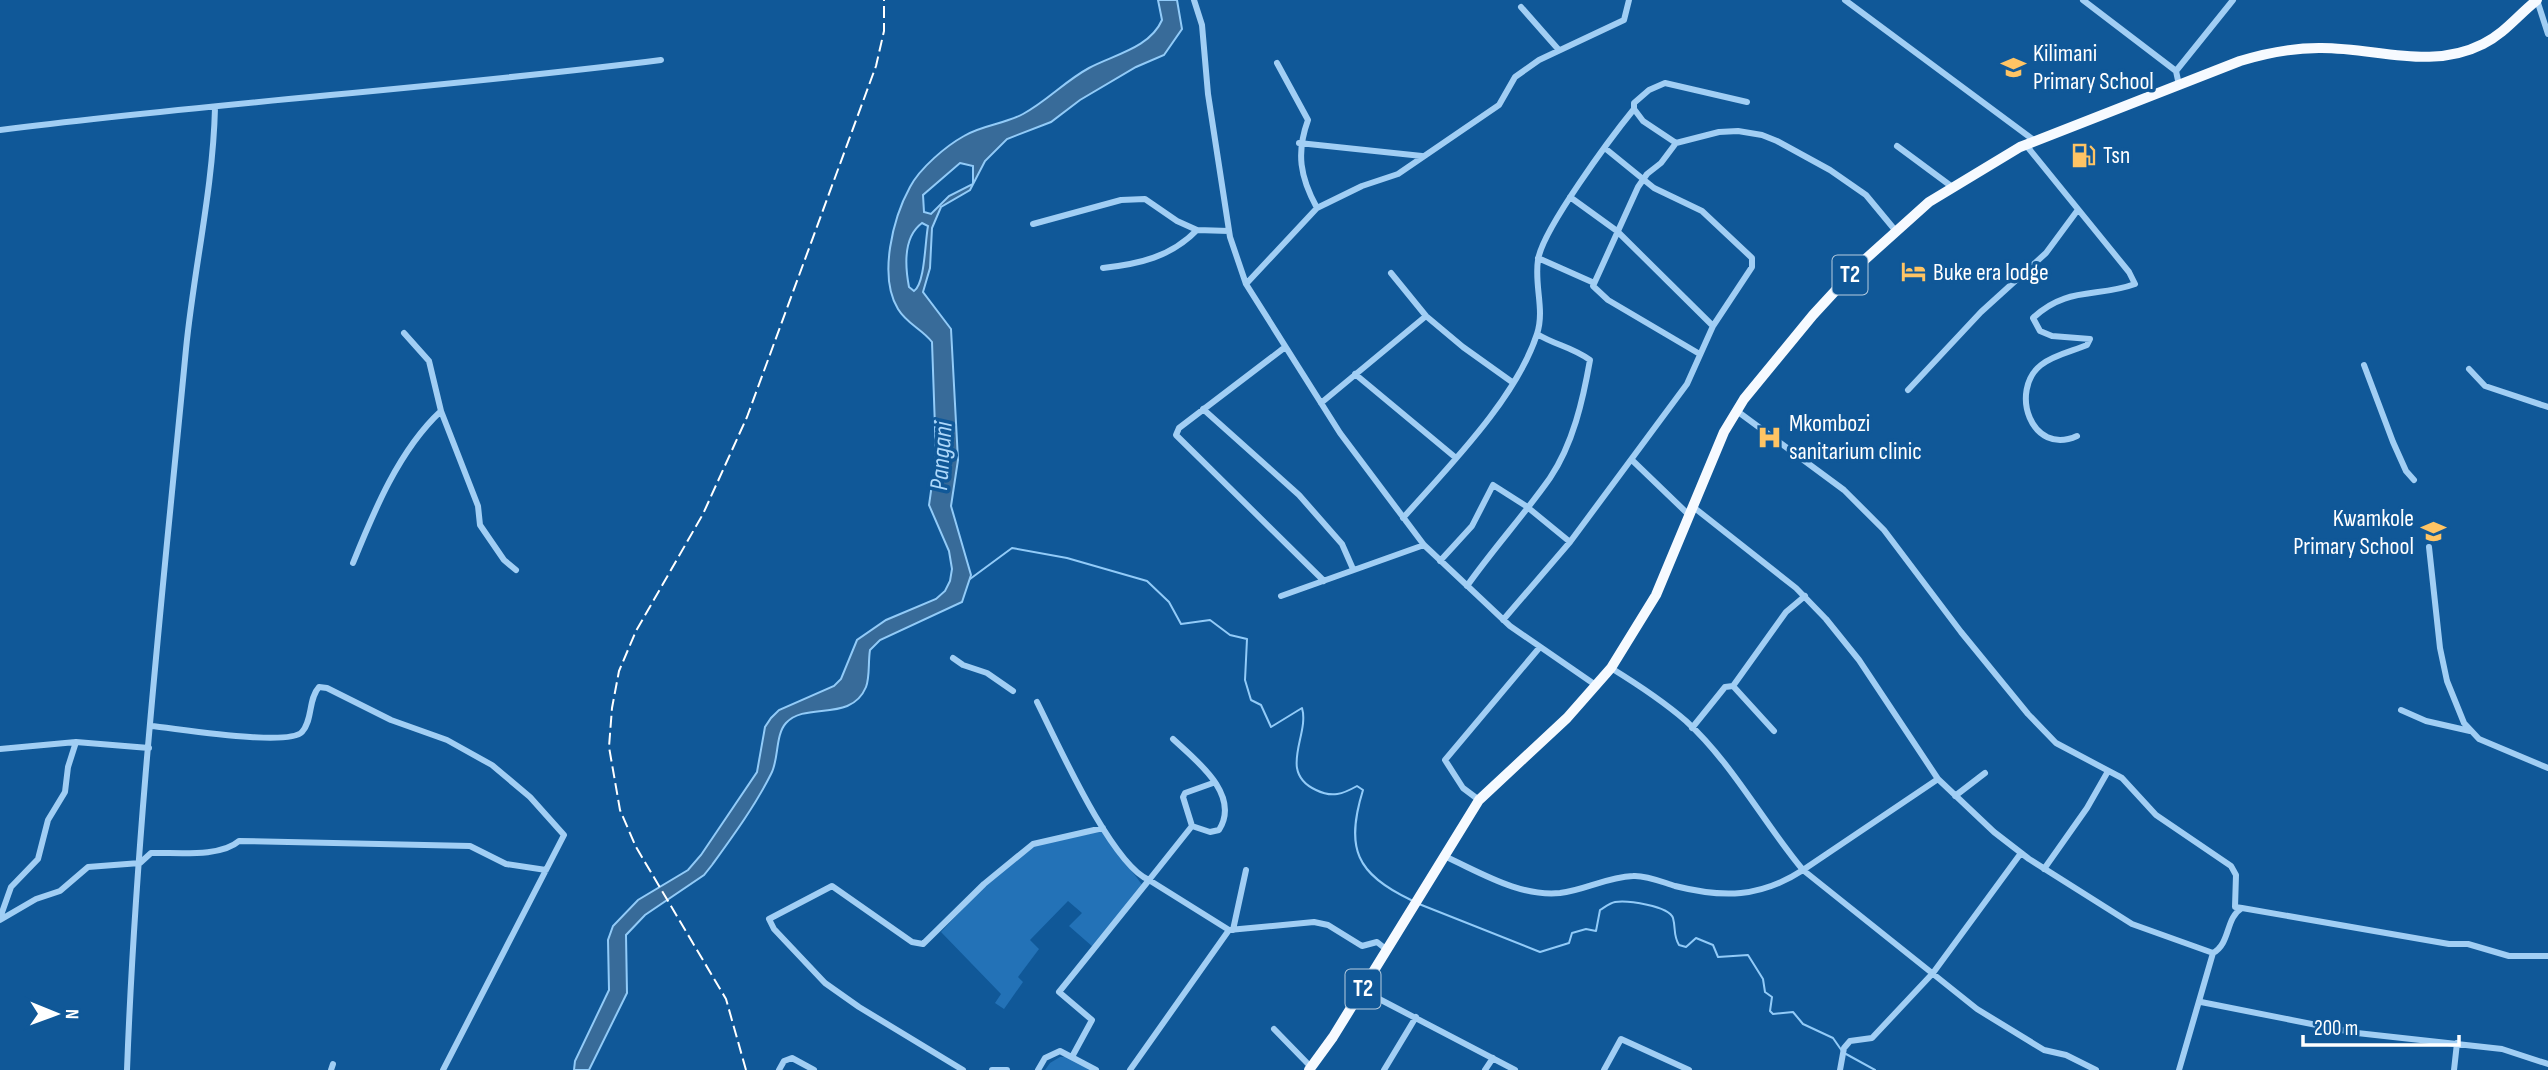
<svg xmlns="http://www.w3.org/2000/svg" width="2548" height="1070" font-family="'Sofia Sans Condensed',sans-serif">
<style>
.green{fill:#2372b7}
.water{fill:#386b99;stroke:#92cbf8;stroke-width:2;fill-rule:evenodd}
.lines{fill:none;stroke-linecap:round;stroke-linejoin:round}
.stream{stroke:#92cbf8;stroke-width:2}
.minor{stroke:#a1cef4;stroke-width:6}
.trunk{stroke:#f6faff;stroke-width:10}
.rail{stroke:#fff;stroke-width:2;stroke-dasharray:12 5;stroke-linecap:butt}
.labels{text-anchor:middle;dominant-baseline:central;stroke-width:7;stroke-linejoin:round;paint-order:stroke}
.shield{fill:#105898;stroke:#b7cde0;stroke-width:2}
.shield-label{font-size:23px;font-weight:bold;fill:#fff}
.poi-label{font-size:24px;fill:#fff;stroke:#105898;text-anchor:start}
.water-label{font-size:26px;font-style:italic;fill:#add8fb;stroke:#105898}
</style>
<rect width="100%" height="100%" fill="#105898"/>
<path class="green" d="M 1102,831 L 1143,886 L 1093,947 L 1069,926 L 1082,913 L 1068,901 L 1030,940 L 1039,949 L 1018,977 L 1023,982 L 1004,1009 L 995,1003 L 1001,994 L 941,932 L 985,885 L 1034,846 Z
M 1060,1057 L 1072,1057 L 1092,1070 L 1045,1070 L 1050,1063 Z"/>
<path class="water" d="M 1158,0 L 1177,0 L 1182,29 L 1164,55 L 1136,67 L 1080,100 L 1051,122 L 1007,139 L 985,161 L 970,190 L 941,207 L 932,228 L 930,268 L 923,292 L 951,329 L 958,460 L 951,506 L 971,575 L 962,602 L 880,640 L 870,650 C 868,662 870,677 866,687 C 851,723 806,701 786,723 C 775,735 779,760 771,774 C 755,806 733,836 712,865 L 704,875 L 645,915 L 626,935 L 627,993 L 589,1070 L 574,1070 L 575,1061 L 609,990 L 608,940 L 613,926 L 638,900 L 688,870 L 701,855 L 757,772 L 765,727 L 771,718 L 779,710 L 834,686 L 841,679 L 857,640 L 886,620 L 936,599 L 945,591 L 950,581 L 952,569 L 949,551 L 929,505 L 936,456 L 932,342 C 922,329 907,324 898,309 C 878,276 893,218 910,187 C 920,168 946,146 964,136 C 982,125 1005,124 1023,114 C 1047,101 1065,81 1089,68 C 1113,55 1150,48 1162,20 ZM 960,163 L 973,166 L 973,184 L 949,196 L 931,214 L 924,212 L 923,195 ZM 922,223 L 928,226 C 925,241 925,284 914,291 L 909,287 C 905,266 903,237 922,223 Z"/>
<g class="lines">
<path class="stream" d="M 970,579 L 1012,548 L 1067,558 L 1147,581 L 1169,602 L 1181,624 L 1210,620 L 1230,635 L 1247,639 L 1245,680 L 1251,700 L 1261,705 L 1271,727 L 1302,708 C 1310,735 1277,772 1316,790 C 1332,798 1343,794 1357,786 L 1363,790 C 1345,848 1356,874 1411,900
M 1419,904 L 1540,952 L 1569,943 L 1572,933 L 1586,929 L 1596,931 L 1600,910 C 1605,907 1610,903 1615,902 C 1627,900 1669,906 1673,918 C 1676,929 1673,935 1679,945 L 1686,947 L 1696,938 L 1713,945 L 1718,957 L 1748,955 L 1763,979 L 1765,992 L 1772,997 L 1770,1011 L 1773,1014 L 1793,1012 L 1803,1024 L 1833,1038 L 1842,1051
M 1846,1054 L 1875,1070"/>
<path class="minor" d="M 1194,0 L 1202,25 L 1208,94 L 1230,237 L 1246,284 L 1340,433 L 1424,545 L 1510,626 L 1597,686
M 1845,0 L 2035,141
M 2083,0 L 2176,71 L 2179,85
M 2537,0 L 2548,34
M 1521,7 L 1558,49
M 1277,63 L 1308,120 C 1296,153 1300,177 1317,208
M 2176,71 L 2233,0
M 1634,109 L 1643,121 L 1676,143
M 0,130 C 220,102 441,88 661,60
M 1299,143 L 1422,156
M 2026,145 L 2129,272 L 2135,284 C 2097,298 2067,286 2033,318 L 2040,331 L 2052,336 L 2090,339 L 2087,345 C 2073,351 2053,355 2041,365 C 2009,390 2031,457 2077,436
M 1897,146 L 1951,186
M 1570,197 L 1617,231 L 1713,326
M 1033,224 L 1121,200 L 1145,199 L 1177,221 L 1197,230 L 1229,231
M 1538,258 L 1592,282
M 1103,268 C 1139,264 1171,257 1197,230
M 1391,273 L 1426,316 L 1463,347 L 1512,382
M 1246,284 L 1317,208 L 1362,186 L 1398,174 L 1499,105 L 1515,77 L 1539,60 L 1624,20 L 1629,0
M 1284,348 L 1179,428 L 1176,435 L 1324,581
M 1698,353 L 1608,300 L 1593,286 L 1638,187 L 1647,174 L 1661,163 L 1676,143 L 1719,132 L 1738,131 L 1762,135 L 1777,141 L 1830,170 L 1866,195 L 1895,230
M 2364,365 L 2393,442 L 2406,471 L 2414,480
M 2469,369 L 2485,386 L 2548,407
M 1355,374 L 1456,458
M 1908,390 L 1981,312 L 2046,253 L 2077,211
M 1321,403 L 1426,316
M 1203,409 L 1299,495 L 1342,544 L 1353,569
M 441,411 L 478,506 L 480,525 L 504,560 L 516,570
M 1737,411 L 1844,490 L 1884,530 L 1961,632 L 2028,714 L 2056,743 L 2122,778 L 2156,815 L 2231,866 L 2236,875 L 2235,907 L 2242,908
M 1633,461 L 1688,514
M 1692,506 L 1796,588 L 1826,619 L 1859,660 L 1938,779 L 1994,832 L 2029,859 L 2132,924 L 2213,953 C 2231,943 2225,918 2242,908 L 2449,944 L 2468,944 L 2509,956 L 2548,956
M 1403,518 C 1448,467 1516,399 1537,334 C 1545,309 1534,286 1538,260 C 1542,230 1612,136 1634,109 L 1634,103 L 1649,90 L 1665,83 L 1747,102
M 2429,547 L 2440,648 L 2447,681 L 2464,723 L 2479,739 L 2548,768
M 1440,561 L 1472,526 L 1493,485 L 1526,506 L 1570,542
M 353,563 C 374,511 399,450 441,411 L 429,361 L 404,333
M 1467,586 C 1493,549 1524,515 1550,478 C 1573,444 1583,400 1590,360 C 1570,346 1557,346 1537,334
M 1281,596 L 1424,545
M 1503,620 L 1570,542 L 1687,384 L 1713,326 L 1752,267 L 1752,258 L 1702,211 L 1654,188 L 1606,149
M 953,658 L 963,665 L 987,673 L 1013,691
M 1733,686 L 1774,731
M 1037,702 C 1057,742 1111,864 1149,880 L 1192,826
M 2401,710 L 2426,721 L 2470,731
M 151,726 C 175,728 288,747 302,732 C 313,720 308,699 319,687 L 327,688 L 391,720 L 447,740 L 492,765 L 530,797 L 564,835 L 443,1070
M 1692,728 L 1725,687 L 1733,686 L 1786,612 L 1805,596
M 1173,739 C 1197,761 1241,795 1219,830 L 1210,832 L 1192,826 L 1183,797 L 1185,793 L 1213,783
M 0,749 L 76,742
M 1938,779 L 1803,870 L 1977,1009 L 2044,1050 L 2066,1055 L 2096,1070
M 1955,796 L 1985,773
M 1479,800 L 1463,788 L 1445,760 L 1540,647
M 1444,856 C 1480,872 1519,897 1560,893 C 1585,890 1607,877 1633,876 C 1646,875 1662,882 1675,886 C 1723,898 1760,898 1803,870 C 1763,822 1732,763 1686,721 C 1663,701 1637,684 1611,668
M 2044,869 L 2087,808 L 2107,773
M 0,918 L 11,887 L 38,859 L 48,820 L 65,792 L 68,767 L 76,742 L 149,748
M 0,920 L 36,899 L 60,891 L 88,867 L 140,863 L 151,853 C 174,852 220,858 239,841 L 470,846 L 506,864 L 546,870
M 1233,930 L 1246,870
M 1362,990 L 1515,1070
M 2201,1002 L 2357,1033 L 2502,1049 L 2548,1064
M 1274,1029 L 1311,1067
M 1073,1055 L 1092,1020 L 1059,992 L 1149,880 L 1229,930 L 1314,922 L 1328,925 L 1362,946 L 1377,942 L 1387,950
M 127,1070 C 136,829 163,589 186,349 C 194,268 213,189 215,108
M 331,1070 L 333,1064
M 779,1070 L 784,1061 L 792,1058 L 814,1070
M 963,1070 L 859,1007 L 825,983 L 774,929 L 769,919 L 832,886 L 912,942 L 923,944 L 984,884 L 1033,844 L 1103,828
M 992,1070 L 1007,1070
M 1038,1070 L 1045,1058 L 1060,1051 L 1096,1070
M 1130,1070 L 1229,930
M 1384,1070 L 1416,1017
M 1485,1070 L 1493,1058
M 1604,1070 L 1621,1039 L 1689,1070
M 1840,1070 L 1844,1048 L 1850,1041 L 1872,1038 L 1933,973 L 2021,853
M 2179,1070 L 2213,953
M 2454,1070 L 2457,1043"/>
<path class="trunk" d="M 1309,1070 L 1333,1037 L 1479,800 L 1567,718 L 1611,668 L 1656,595 L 1724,432 L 1744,399 L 1813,315 L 1860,264 L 1929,202 L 2020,147 L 2240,61 C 2266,53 2292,48 2319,48 C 2375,47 2430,71 2483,44 C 2505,33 2518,15 2537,0"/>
<path class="rail" d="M 746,1070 L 726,999 L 636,847 L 620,810 L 609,747 L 612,708 L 619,671 L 636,631 L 703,514 L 747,417 L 876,66 L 884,31 L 884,0"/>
</g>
<defs>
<symbol id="school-bare" viewBox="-9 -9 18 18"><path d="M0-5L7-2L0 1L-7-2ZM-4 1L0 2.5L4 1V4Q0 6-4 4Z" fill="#ffc464" stroke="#105898" stroke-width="2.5" paint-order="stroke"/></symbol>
<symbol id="fuel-bare" viewBox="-9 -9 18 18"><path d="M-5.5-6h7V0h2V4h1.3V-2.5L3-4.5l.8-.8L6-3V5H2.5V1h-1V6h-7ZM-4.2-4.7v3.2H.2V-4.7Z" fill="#ffc464" stroke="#105898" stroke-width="2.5" paint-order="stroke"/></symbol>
<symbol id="hotel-bare" viewBox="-9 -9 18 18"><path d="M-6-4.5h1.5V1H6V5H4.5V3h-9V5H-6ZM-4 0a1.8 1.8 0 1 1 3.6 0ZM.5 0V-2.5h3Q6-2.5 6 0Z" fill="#ffc464" stroke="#105898" stroke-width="2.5" paint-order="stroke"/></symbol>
<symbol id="hospital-bare" viewBox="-9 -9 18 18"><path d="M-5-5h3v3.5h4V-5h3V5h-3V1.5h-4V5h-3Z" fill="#ffc464" stroke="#105898" stroke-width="2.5" paint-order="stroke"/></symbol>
</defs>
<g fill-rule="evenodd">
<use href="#school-bare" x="1996" y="50" width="35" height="35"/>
<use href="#fuel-bare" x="2066" y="138" width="35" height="35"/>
<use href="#hotel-bare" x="1896" y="254" width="35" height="35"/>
<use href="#hospital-bare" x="1752" y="420" width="35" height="35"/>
<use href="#school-bare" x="2416" y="514" width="35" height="35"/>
</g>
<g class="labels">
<g class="shield">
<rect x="1832.5" y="255.5" width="35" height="39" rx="5"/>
<rect x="1345.5" y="969.5" width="35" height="39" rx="5"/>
</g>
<g class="shield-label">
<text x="1850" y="275">T2</text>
<text x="1363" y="989">T2</text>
</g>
<g class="poi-label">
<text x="2033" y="53">Kilimani<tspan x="2033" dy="28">Primary School</tspan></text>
<text x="2103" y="155">Tsn</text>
<text x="1933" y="272">Buke era lodge</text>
<text x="1789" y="423">Mkombozi<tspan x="1789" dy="28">sanitarium clinic</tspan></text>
<text x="2414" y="518" text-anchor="end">Kwamkole<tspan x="2414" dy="28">Primary School</tspan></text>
</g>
<g class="water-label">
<text transform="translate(942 456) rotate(-86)">Pangani</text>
</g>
</g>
<g transform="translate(56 1014) rotate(91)" stroke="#105898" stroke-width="5" paint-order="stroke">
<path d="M0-5L12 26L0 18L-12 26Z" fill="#ffffff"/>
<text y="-10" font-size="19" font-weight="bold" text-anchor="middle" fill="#ffffff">N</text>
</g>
<path d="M2303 1035v10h156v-10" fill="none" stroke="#ffffff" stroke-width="3.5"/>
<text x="2314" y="1035" font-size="21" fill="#ffffff" stroke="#105898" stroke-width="5" paint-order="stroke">200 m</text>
</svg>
